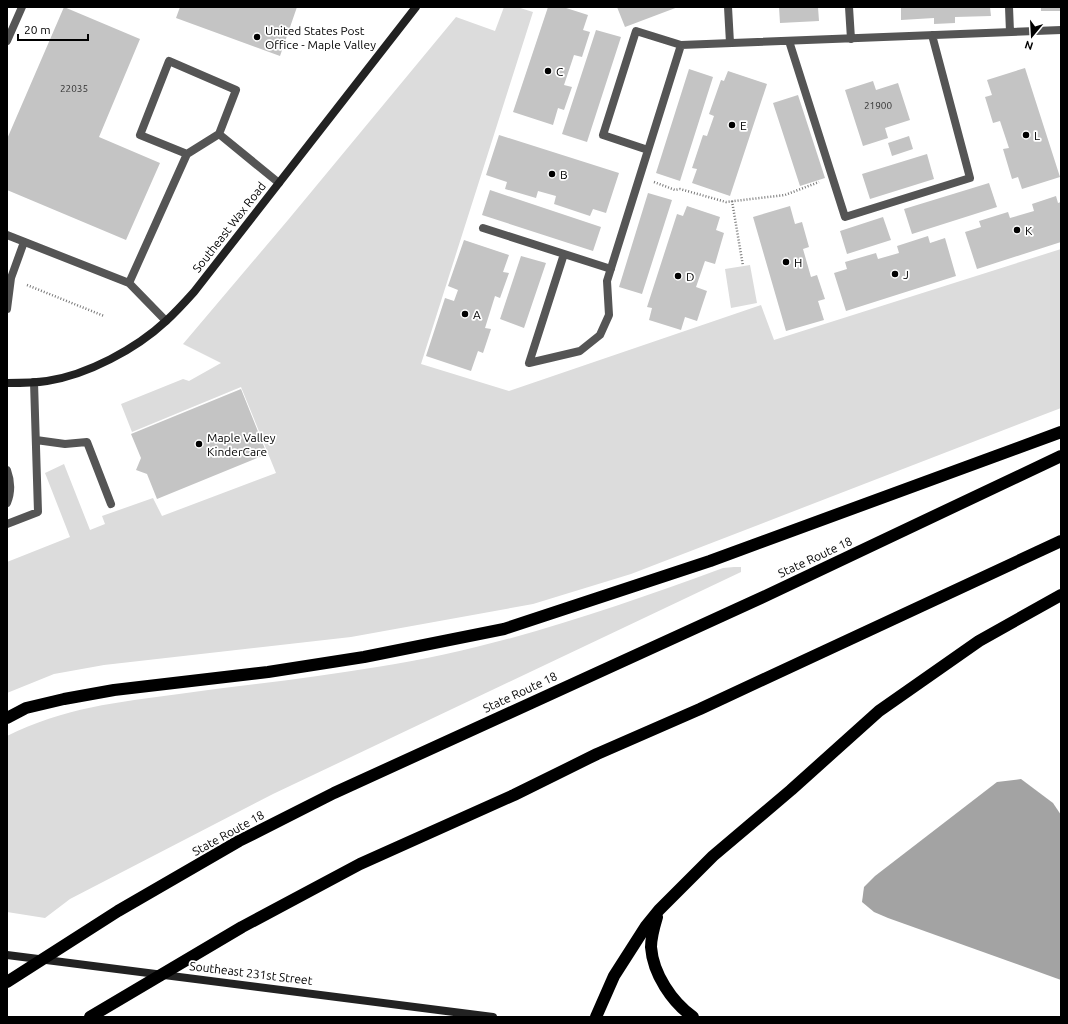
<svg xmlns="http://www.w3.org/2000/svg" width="1068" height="1024" font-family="Ubuntu,sans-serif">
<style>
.green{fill:#dcdcdc}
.water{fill:#a3a3a3}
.building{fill:#c4c4c4}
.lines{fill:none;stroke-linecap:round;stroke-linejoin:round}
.path{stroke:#777;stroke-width:2.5;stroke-dasharray:1 2;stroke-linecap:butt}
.service{stroke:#555;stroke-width:8}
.secondary{stroke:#222;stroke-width:8}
.motorway{stroke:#000;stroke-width:12}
.poi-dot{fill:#000;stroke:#fff;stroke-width:1.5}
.labels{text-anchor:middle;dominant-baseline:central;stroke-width:3.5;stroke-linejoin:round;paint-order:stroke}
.number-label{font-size:10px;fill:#313131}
.poi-label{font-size:12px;fill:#000;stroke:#fff;text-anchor:start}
.street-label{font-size:12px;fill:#000;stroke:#fff}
</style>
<rect width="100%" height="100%" fill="#fff"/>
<path class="green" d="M 504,7 L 517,7 L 533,12 L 421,364 L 509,391 L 761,305 L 774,340 L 1061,249 L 1061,408 L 631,574 L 533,604 L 351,637 L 104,665 L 54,674 L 7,693 L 7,562 L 70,537 L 45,473 L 64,464 L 90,530 L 105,524 L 102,516 L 153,498 L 162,516 L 276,473 L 241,387 L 132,432 L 121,404 L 183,379 L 189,381 L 221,363 L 183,344 L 288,220 L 456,17 L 495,31 Z
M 750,265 L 757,303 L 731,308 L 725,269 Z
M 734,567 L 741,567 L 741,572 L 273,794 L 70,899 L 45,918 L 7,912 L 7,736 C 63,708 118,702 179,694 C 245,685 312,678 377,667 C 496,649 611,609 723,568 Z"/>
<path class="water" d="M 1021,779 L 1053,803 L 1061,815 L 1061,980 L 888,918 L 874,912 L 862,902 L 864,887 L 875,876 L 997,782 Z"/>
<path class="building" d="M 64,7 L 140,39 L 99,137 L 160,163 L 126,240 L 7,190 L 7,139 Z
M 180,7 L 297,7 L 280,56 L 176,18 Z
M 548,7 L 563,7 L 588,15 L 583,30 L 590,32 L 582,57 L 574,55 L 564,85 L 572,87 L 564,110 L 558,108 L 553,125 L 513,112 Z
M 617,7 L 678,7 L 625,27 Z
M 779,7 L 818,7 L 819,21 L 780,23 Z
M 901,7 L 990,7 L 991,16 L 955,17 L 955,23 L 934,24 L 934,18 L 901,20 Z
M 1041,7 L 1061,7 L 1061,11 L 1041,11 Z
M 596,30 L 621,37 L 587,142 L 562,134 Z
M 1025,68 L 1060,177 L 1022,189 L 1018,177 L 1012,179 L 1003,149 L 1009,148 L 1000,121 L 993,123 L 985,97 L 992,95 L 987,80 Z
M 689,69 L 713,77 L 680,181 L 656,173 Z
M 728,71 L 767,84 L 730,196 L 692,183 L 697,169 L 692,168 L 703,135 L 707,136 L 714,116 L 709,114 L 721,80 L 724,81 Z
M 873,81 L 876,90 L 898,83 L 910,120 L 885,128 L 888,138 L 863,146 L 845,90 Z
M 798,95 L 825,178 L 800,186 L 773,103 Z
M 499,135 L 619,173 L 606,213 L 593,209 L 590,216 L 554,204 L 556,196 L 538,191 L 536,198 L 505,189 L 507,182 L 486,175 Z
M 909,136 L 913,149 L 892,156 L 888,143 Z
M 927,154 L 934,179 L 870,199 L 862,174 Z
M 989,183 L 997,207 L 912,234 L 904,209 Z
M 490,190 L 601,227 L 593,251 L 482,215 Z
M 648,193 L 672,200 L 642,294 L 619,287 Z
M 1056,196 L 1058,203 L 1061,202 L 1061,242 L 977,269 L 965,232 L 981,227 L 979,221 L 1008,212 L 1010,218 L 1034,211 L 1032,204 Z
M 687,206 L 720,217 L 716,230 L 724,233 L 715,264 L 705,261 L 696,287 L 707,291 L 697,321 L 685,317 L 681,330 L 649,320 L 652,308 L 647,307 L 677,214 L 683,216 Z
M 790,206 L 795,224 L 802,222 L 809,247 L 803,249 L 811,277 L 817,275 L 825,299 L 818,301 L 824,320 L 786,331 L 753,217 Z
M 883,217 L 891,240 L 847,254 L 840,231 Z
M 928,236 L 930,243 L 945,238 L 956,276 L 846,311 L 834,273 L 847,269 L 845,262 L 876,253 L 878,259 L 899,253 L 897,246 Z
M 464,240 L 509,255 L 503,272 L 509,273 L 500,298 L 495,296 L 485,328 L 491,329 L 483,353 L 478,351 L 471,371 L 426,356 L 445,298 L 454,301 L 458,290 L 448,286 Z
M 521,256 L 546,263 L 524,328 L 500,319 Z
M 241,389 L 267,454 L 157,499 L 147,474 L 136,470 L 141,458 L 131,434 Z"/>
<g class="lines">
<path class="path" d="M 654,182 L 675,190 L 680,189 L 726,202 L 785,195 L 819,182
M 732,201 L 743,266
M 27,285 L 104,316"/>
<path class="service" d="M 728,7 L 730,43
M 849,7 L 851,39
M 1009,7 L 1010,32
M 7,41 L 22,7
M 789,41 L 845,217 L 970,178 L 932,35
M 219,134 L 279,183
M 648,150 L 603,135 L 636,31 L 681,45
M 483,228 L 611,269
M 7,235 L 129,283 L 166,321
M 564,254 L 529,363 L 580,351 L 600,335 L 609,315 L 607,281 L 681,45 L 1061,30
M 129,283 L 187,154 L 219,134 L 236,90 L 169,61 L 140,135 L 187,154
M 7,309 L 11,278 L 24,242
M 36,440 L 65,444 L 87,442 L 111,504
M 7,470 C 11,481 12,491 7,503
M 7,524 L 38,512 L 34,382"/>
<path class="secondary" d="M 7,383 C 20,383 34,383 47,381 C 87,375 136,349 166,321 C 176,312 185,302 194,292 L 416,7
M 7,955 L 493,1017"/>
<path class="motorway" d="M 7,718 L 26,708 L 64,699 L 114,690 L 268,672 L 364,657 L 504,629 L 710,561 L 1061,432
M 657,917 C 654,927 651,937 651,947 C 653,974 672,1002 693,1017
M 7,982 L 118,911 L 239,841 L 334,793 L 761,598 L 1061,456
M 90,1017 L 242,927 L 360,864 L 514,795 L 597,754 L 700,709 L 1061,541
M 596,1017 L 614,976 L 646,926 L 659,910 L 713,856 L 791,790 L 879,711 L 979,641 L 1061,595"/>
</g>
<g class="poi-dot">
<circle cx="257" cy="37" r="4"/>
<circle cx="548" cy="71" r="4"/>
<circle cx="732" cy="125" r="4"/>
<circle cx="1026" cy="135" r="4"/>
<circle cx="552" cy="174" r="4"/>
<circle cx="1017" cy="230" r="4"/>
<circle cx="786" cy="262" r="4"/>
<circle cx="895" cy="274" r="4"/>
<circle cx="678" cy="276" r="4"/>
<circle cx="465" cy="314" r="4"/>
<circle cx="199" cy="444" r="4"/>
</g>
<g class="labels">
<g class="number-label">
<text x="74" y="88">22035</text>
<text x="878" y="105">21900</text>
</g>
<g class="poi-label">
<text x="265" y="30">United States Post<tspan x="265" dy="14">Office - Maple Valley</tspan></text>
<text x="556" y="71">C</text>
<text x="740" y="125">E</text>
<text x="1034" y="135">L</text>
<text x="560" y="174">B</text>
<text x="1025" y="230">K</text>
<text x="794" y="262">H</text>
<text x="903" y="274">J</text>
<text x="686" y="276">D</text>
<text x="473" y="314">A</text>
<text x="207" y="437">Maple Valley<tspan x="207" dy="14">KinderCare</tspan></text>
</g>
<g class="street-label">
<text transform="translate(229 227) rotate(-52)">Southeast Wax Road</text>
<text transform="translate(815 557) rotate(-25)">State Route 18</text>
<text transform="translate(520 692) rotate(-25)">State Route 18</text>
<text transform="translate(228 833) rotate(-29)">State Route 18</text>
<text transform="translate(251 973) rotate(7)">Southeast 231st Street</text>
</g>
</g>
<rect width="1068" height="1024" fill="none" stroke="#000000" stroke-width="16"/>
<g transform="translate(1032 36) rotate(198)" stroke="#ffffff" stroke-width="3" paint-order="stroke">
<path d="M0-3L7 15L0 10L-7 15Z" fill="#000000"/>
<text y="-6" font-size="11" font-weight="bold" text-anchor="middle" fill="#000000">N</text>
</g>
<path d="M18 34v6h70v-6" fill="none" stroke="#000000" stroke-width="2"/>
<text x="24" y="34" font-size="12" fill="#000000" stroke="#ffffff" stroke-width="3" paint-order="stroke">20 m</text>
</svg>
